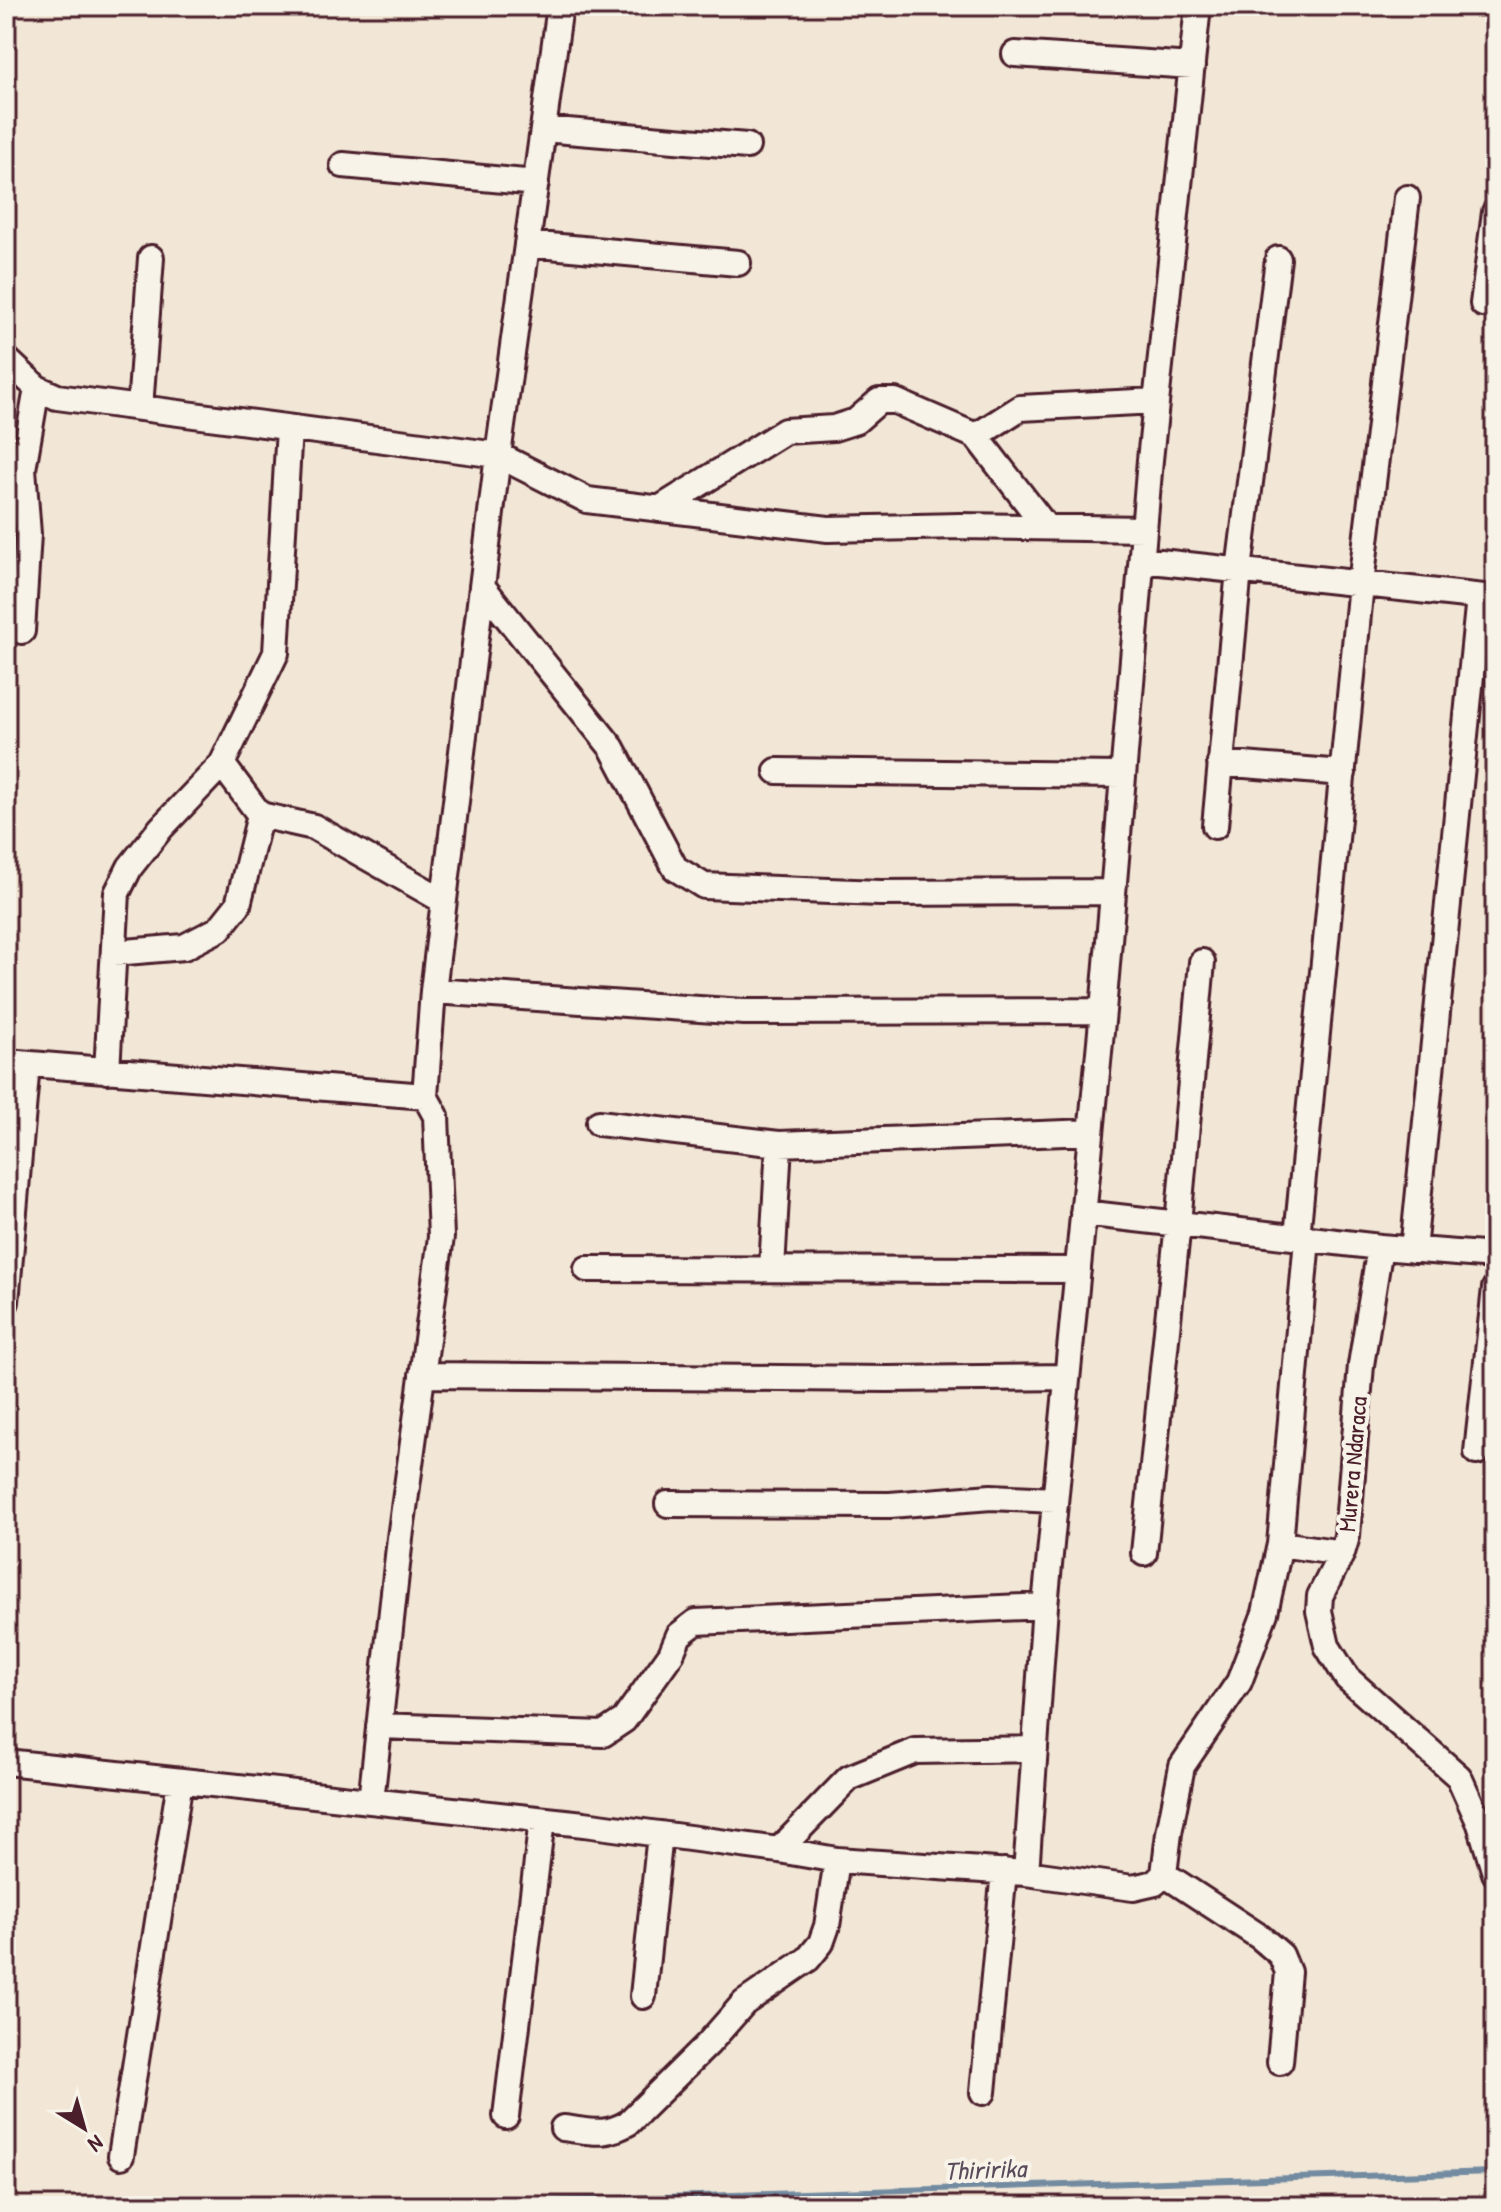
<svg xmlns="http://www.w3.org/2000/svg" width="1501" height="2212" font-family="'Patrick Hand',sans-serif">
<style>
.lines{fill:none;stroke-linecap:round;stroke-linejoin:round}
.stream{stroke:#728ba1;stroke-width:6}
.street-casing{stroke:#4a1f2b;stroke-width:30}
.street{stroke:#f7f3e8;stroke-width:24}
.labels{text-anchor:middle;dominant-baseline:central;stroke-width:8;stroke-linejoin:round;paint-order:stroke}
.street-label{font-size:24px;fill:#4a1f2b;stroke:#f7f3e8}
.water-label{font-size:26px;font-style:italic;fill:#5b4c5c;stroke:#f7f3e8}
</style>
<rect width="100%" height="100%" fill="#f2e7d6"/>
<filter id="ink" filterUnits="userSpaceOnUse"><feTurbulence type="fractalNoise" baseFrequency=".0125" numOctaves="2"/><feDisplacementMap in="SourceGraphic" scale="16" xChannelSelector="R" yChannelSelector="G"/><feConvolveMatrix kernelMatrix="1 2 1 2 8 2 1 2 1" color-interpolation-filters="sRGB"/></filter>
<g filter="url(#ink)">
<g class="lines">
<path class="stream" d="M 476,2206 L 502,2202 L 1495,2172"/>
<defs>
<path id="street" d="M 1015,54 L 1192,66
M 543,129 L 747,146
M 343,165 L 536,183
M 527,244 L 738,263
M 1483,304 L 1495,212
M 6,359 L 37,388 L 57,397 L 498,455 L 587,500 L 828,529 L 960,526 L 1144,529
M 140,408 L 151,258
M 659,509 L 785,431 L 834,428 L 856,421 L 879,401 L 895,401 L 976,436
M 1046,527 L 976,436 L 1020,408 L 1156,401
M 1142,560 L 1493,598
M 482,586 L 612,748 L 675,868 L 704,886 L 880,893 L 1113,892
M 22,631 L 28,534 L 23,469 L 37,388
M 1220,763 L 1343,773
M 222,764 L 260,815 L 314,827 L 444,901
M 777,771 L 1123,775
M 1215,826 L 1239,570 L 1278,259
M 114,953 L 184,947 L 219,929 L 238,905 L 260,815
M 433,991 L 744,1012 L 1103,1011
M 6,1062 L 425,1096 L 433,991 L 498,455 L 560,6
M 107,1071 L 117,893 L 130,867 L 161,828 L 222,764 L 276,653 L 289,428
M 599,1123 L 779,1144 L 1091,1132
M 1083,1213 L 1380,1247
M 1297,1237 L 1361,584 L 1407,198
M 1307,1239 L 1280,1544 L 1342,1553
M 1413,1250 L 1479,597
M 1495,1256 L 1380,1247 L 1361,1365 L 1347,1536 L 1342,1553 L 1320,1596 L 1319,1611 L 1327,1646 L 1347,1678 L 1459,1777 L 1480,1824 L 1495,1873
M 587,1269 L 1078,1270
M 772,1269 L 779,1144
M 6,1302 L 27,1064
M 422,1375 L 887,1379 L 1067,1377
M 1477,1452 L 1495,1288
M 668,1504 L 890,1505 L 991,1497 L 1055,1500
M 1144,1553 L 1178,1223 L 1202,962
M 379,1726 L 603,1734 L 624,1720 L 671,1654 L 679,1635 L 696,1622 L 1045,1606
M 6,1762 L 584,1824 L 779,1850 L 837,1860 L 1026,1873 L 1045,1606 L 1103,1011 L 1150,460 L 1198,6
M 371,1801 L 400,1538 L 441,1237 L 436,1116 L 425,1096
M 779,1850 L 849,1778 L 915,1751 L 1035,1749
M 1026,1873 L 1133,1888 L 1155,1883 L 1164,1874 L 1169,1833 L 1182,1766 L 1239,1682 L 1265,1613 L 1280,1544
M 1164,1874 L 1260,1937 L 1281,1955 L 1288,1972 L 1280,2062
M 643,1996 L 660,1834
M 983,2092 L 1004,1871
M 506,2116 L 542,1820
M 563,2128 C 590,2131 604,2137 628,2123 L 708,2044 L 744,2003 L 808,1959 L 821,1943 L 827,1926 L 837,1860
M 121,2156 L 180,1781"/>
</defs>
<use href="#street" class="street-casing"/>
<use href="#street" class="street"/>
</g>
</g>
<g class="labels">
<g class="street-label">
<text transform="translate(1352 1464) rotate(-85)">Murera Ndaraca</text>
</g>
<g class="water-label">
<text transform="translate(985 2169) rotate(-2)">Thiririka</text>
</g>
</g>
<rect width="1501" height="2212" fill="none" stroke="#f7f3e8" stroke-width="32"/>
<rect x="16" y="16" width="1469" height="2180" fill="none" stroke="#4a1f2b" stroke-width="3" filter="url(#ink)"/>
<g transform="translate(84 2128) rotate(143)" stroke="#f7f3e8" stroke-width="6" paint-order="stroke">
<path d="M0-6L14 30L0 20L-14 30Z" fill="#4a1f2b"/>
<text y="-12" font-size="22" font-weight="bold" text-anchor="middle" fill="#4a1f2b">N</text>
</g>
</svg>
